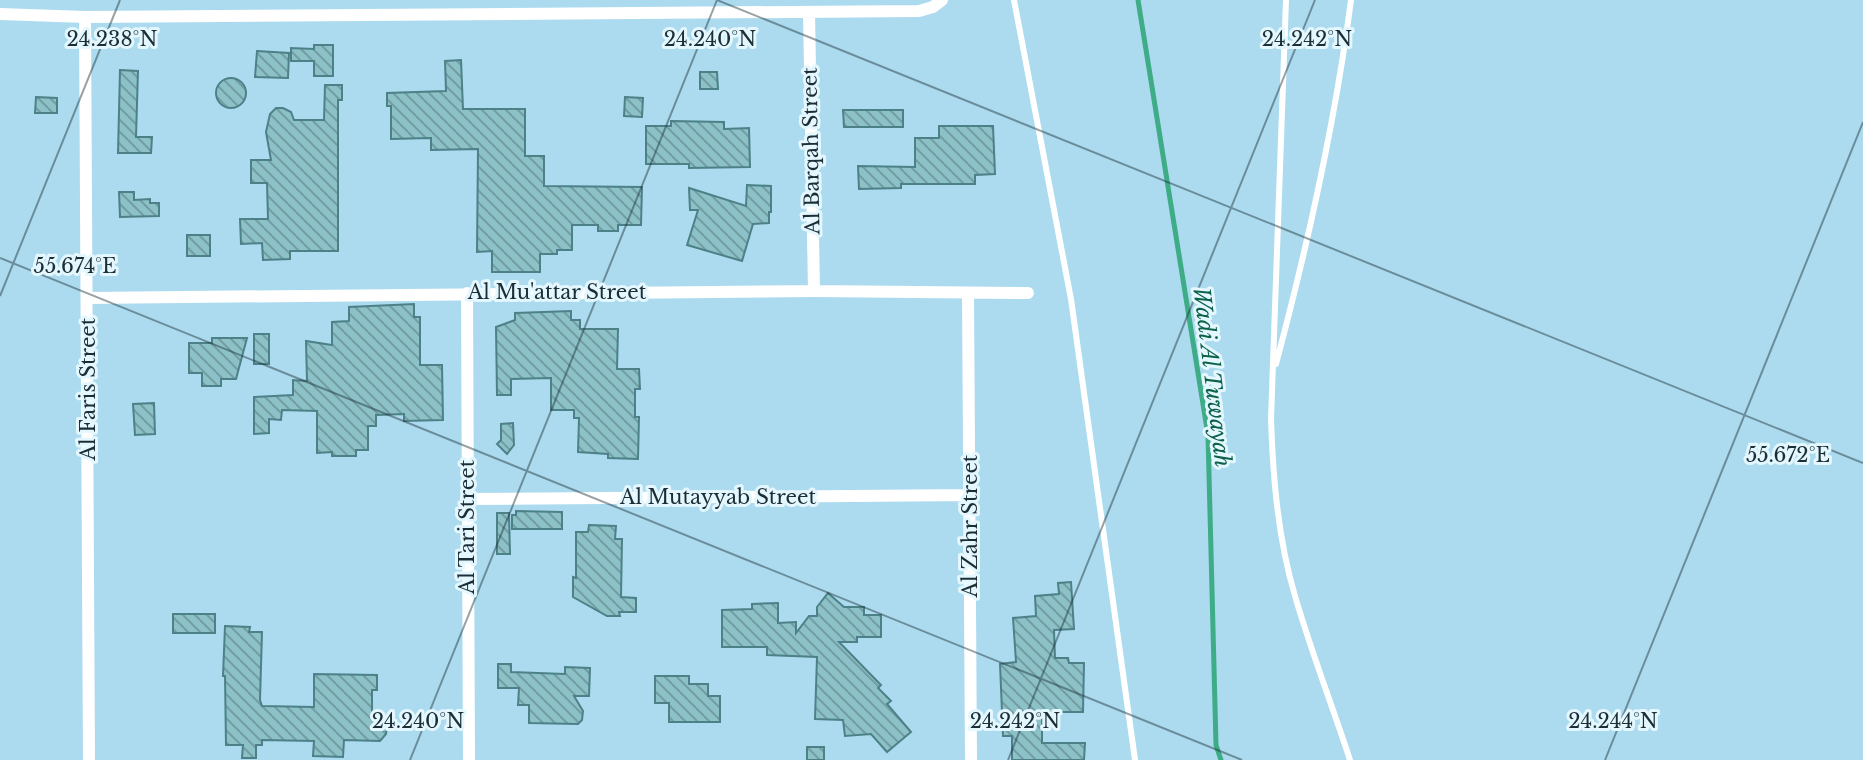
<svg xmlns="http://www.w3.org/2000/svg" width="1863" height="760" font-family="'Libre Baskerville',serif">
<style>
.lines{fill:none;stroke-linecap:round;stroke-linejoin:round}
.stream{stroke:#3eac86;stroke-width:5}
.building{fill:url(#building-back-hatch);stroke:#4d8188;stroke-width:2}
.service{stroke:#fff;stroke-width:6}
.minor{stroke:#fff;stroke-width:12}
.ticks{fill:none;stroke:#1b2e36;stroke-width:2;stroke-opacity:0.45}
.labels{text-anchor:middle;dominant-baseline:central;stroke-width:6;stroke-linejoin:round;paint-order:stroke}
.street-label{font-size:20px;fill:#1b2e36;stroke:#e4f7ff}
.water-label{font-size:22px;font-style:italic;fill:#0c6249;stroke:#e4f7ff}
.ticks-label{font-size:20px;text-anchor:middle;fill:#1b2e36;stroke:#e4f7ff;stroke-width:6;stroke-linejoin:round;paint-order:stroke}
</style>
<defs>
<pattern id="building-back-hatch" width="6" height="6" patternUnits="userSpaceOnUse" patternTransform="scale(2)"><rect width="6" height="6" fill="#8cc1c8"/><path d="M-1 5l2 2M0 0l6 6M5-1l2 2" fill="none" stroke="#729da3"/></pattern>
</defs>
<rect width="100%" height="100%" fill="#acdbef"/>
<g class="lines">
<path class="stream" d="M 1138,0 L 1208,435 L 1216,745 L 1221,760"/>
</g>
<path class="building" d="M 314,45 L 333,45 L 333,76 L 314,76 L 314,61 L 291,61 L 291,48 L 314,49 Z
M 257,51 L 289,53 L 288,78 L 255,77 Z
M 461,60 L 463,109 L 525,109 L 525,156 L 544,156 L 544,186 L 642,187 L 641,225 L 618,225 L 618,231 L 598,231 L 598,225 L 572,225 L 572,250 L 557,250 L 557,254 L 540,254 L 540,272 L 492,272 L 492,251 L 477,252 L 478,149 L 431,150 L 431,138 L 391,139 L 391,106 L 387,106 L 387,93 L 446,91 L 445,61 Z
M 120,70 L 138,71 L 136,137 L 152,137 L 151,153 L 118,153 Z
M 700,72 L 717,72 L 718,89 L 700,89 Z
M216 93a15 15 0 1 1 30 0a15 15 0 1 1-30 0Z
M 325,85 L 342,85 L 342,100 L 338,100 L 338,251 L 290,251 L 290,259 L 263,260 L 262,243 L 241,244 L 240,219 L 268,219 L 267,183 L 251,183 L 251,160 L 271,160 L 266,132 L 270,114 L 276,108 L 283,108 L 291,112 L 294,120 L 324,120 Z
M 36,97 L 57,98 L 57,113 L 35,113 Z
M 625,97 L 643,98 L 642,117 L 624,116 Z
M 843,110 L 903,110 L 903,127 L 844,127 Z
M 671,121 L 724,122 L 724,129 L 749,128 L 750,167 L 689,168 L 689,164 L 646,164 L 646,126 L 671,126 Z
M 939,126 L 993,126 L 995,174 L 975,175 L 975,184 L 901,184 L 901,188 L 859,189 L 858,166 L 915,167 L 915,138 L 939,138 Z
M 747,185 L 771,186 L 771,212 L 769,212 L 769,223 L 753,224 L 742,261 L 687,245 L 698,210 L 690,210 L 689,188 L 746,206 Z
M 119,192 L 134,192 L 134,200 L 150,199 L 150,203 L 159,203 L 159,216 L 120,217 Z
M 187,235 L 210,235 L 210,256 L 187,256 Z
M 414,304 L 414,317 L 420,317 L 420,365 L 442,365 L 443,420 L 404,421 L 404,414 L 376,415 L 376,426 L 368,426 L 368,450 L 356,450 L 356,456 L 332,456 L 332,452 L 317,453 L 317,411 L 282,410 L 281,420 L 269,419 L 269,433 L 254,434 L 254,397 L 293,395 L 293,380 L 307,381 L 306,341 L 332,345 L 332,322 L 349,321 L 349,307 Z
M 571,311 L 571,320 L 580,320 L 580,329 L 618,329 L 617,369 L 639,369 L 640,389 L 635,389 L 635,417 L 639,417 L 638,459 L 608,458 L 608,454 L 578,452 L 579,418 L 574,418 L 574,410 L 551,410 L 551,378 L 511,379 L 511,395 L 497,395 L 496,327 L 515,320 L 515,313 Z
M 254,334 L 269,334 L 269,364 L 254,364 Z
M 212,338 L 247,338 L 236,379 L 221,379 L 221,386 L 202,386 L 202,373 L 189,373 L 189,343 L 212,343 Z
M 154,403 L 155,434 L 135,435 L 133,404 Z
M 513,423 L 514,445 L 507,454 L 497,444 L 501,440 L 501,424 Z
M 516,511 L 562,512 L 562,529 L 512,529 L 512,515 L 516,515 Z
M 497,513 L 509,513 L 510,554 L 497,554 Z
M 589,525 L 616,526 L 615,539 L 622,539 L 621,597 L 636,598 L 636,612 L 619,612 L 620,616 L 607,616 L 573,597 L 573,577 L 576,578 L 576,532 L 588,532 Z
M 1071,582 L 1074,629 L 1054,630 L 1055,658 L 1068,658 L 1069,663 L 1084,663 L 1083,712 L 1042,712 L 1042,743 L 1085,743 L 1084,760 L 1012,760 L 1012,736 L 1003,736 L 1000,664 L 1016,662 L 1013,618 L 1036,616 L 1035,596 L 1059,594 L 1058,583 Z
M 828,593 L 844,607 L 864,607 L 864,615 L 881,615 L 881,637 L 857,637 L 857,642 L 839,642 L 881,685 L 878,688 L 891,701 L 887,704 L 911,732 L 887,752 L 871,734 L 845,736 L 843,720 L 815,719 L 817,657 L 767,655 L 767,647 L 722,647 L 722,610 L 752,609 L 752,604 L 778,603 L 778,623 L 796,622 L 796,633 L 809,616 L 817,616 L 817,607 Z
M 173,614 L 215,614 L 215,633 L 173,633 Z
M 225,626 L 250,627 L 249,632 L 262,632 L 260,700 L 262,706 L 314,707 L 314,674 L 377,675 L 377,690 L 372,690 L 372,712 L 387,726 L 386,734 L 380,741 L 344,740 L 343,757 L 313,756 L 314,741 L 262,740 L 262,745 L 256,745 L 256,758 L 242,758 L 243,745 L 226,745 L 225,676 L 223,676 Z
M 498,664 L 511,664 L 511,672 L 565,674 L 565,667 L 590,668 L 589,696 L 574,696 L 583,711 L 582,720 L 578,724 L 529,723 L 529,705 L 518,705 L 519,688 L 498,688 Z
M 655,676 L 689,676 L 689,684 L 708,684 L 708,696 L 720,696 L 720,722 L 669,722 L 669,703 L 655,703 Z
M 807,747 L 824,747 L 824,760 L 807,760 Z"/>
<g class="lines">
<path class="service" d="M 1014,0 L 1071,299 L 1135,760
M 1286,0 L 1271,419 C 1273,478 1278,539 1295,596 C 1311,651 1332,705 1350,760
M 1276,364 C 1308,244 1335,123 1351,0"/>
<path class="minor" d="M 809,12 L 814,291
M 0,14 L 85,17 L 919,11 L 933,7 L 942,0
M 85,17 L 89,760
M 467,293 L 469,760
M 968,293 L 971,760
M 87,298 L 814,291 L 1028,293
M 466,499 L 970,495"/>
</g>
<path class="ticks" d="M 717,0 L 1863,463M 0,258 L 1242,760M 0,296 L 120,0M 410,760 L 717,0M 1008,760 L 1315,0M 1605,760 L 1863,122"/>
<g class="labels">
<g class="street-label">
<text transform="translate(811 151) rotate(-91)">Al Barqah Street</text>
<text x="557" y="292">Al Mu'attar Street</text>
<text transform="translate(88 389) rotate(-90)">Al Faris Street</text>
<text x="718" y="497">Al Mutayyab Street</text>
<text transform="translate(970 526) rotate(-90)">Al Zahr Street</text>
<text transform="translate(467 527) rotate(-90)">Al Tari Street</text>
</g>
<g class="water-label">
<text transform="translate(1212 377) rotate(83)">Wadi Al Tuwayah</text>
</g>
</g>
<g class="ticks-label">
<text x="710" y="46">24.240°N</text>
<text x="112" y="46">24.238°N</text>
<text x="1307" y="46">24.242°N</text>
<text x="75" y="273">55.674°E</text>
<text x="1788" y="462">55.672°E</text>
<text x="418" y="728">24.240°N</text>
<text x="1015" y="728">24.242°N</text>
<text x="1613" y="728">24.244°N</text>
</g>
</svg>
